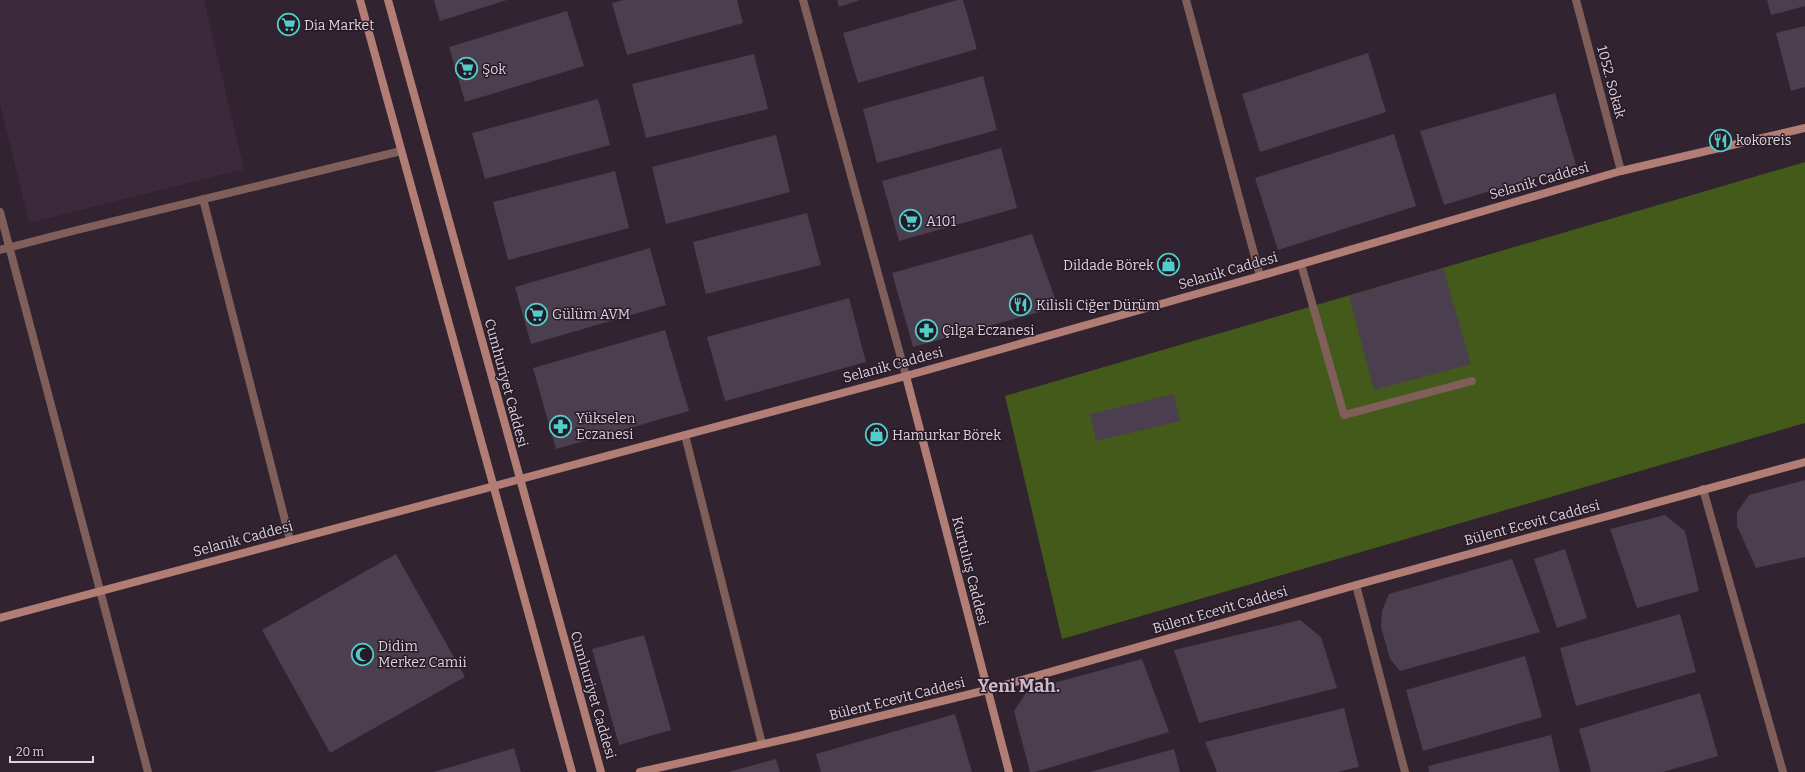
<svg xmlns="http://www.w3.org/2000/svg" width="1805" height="772" font-family="Bitter,serif">
<style>
.built{fill:#3c293b}
.green{fill:#445a1b}
.building{fill:#4b3e4e}
.lines{fill:none;stroke-linecap:round;stroke-linejoin:round}
.lane{stroke:#805f5a;stroke-width:8}
.street{stroke:#805f5a;stroke-width:8}
.secondary{stroke:#b17d75;stroke-width:8}
.labels{text-anchor:middle;dominant-baseline:central;stroke-width:3;stroke-linejoin:round;paint-order:stroke}
.poi-label{font-size:14px;fill:#dcd3dc;stroke:#271a26;text-anchor:start}
.street-label{font-size:14px;fill:#dcd3dc;stroke:#271a26}
.district-label{font-size:18px;font-weight:bold;fill:#cbb9ca;stroke:#271a26}
</style>
<rect width="100%" height="100%" fill="#312330"/>
<path class="built" d="M 0,0 L 204,0 L 244,169 L 29,223 L 0,104 Z"/>
<path class="green" d="M 1805,162 L 1805,423 L 1062,639 L 1005,396 Z"/>
<path class="building" d="M 434,0 L 507,0 L 440,21 Z
M 624,0 L 737,0 L 743,23 L 627,55 L 612,3 Z
M 837,0 L 860,0 L 839,7 Z
M 957,0 L 963,0 L 977,49 L 858,83 L 843,33 Z
M 1767,0 L 1805,0 L 1805,6 L 1771,15 Z
M 567,11 L 584,66 L 465,102 L 449,47 Z
M 1805,26 L 1805,87 L 1791,91 L 1776,33 Z
M 1368,53 L 1386,112 L 1260,152 L 1242,94 Z
M 754,54 L 768,109 L 646,138 L 632,84 Z
M 983,76 L 997,130 L 877,163 L 863,109 Z
M 1555,93 L 1576,165 L 1444,205 L 1420,131 Z
M 598,99 L 610,145 L 485,179 L 472,133 Z
M 1394,134 L 1416,206 L 1278,250 L 1255,178 Z
M 776,135 L 790,192 L 666,224 L 652,167 Z
M 1001,148 L 1017,208 L 899,241 L 882,181 Z
M 615,171 L 629,228 L 508,260 L 493,202 Z
M 807,213 L 821,265 L 706,294 L 693,242 Z
M 1032,234 L 1058,307 L 913,347 L 892,273 Z
M 650,248 L 666,305 L 531,344 L 515,287 Z
M 1443,268 L 1471,364 L 1374,390 L 1349,296 Z
M 849,298 L 866,362 L 725,401 L 707,337 Z
M 665,330 L 689,411 L 556,449 L 533,368 Z
M 1174,394 L 1180,421 L 1096,441 L 1090,414 Z
M 1805,480 L 1805,557 L 1756,568 L 1737,526 L 1737,512 L 1749,495 Z
M 1665,515 L 1685,531 L 1699,591 L 1637,608 L 1610,529 Z
M 1565,549 L 1587,618 L 1557,628 L 1534,559 Z
M 396,554 L 465,677 L 330,753 L 262,630 Z
M 1512,559 L 1540,632 L 1400,671 L 1390,659 L 1381,627 L 1382,611 L 1389,594 Z
M 1680,614 L 1696,672 L 1576,706 L 1560,648 Z
M 1300,620 L 1321,637 L 1337,688 L 1199,723 L 1174,650 Z
M 644,635 L 671,730 L 619,745 L 592,649 Z
M 1525,656 L 1542,717 L 1423,751 L 1406,690 Z
M 1142,659 L 1169,732 L 1035,772 L 1030,772 L 1014,711 L 1028,690 Z
M 1700,693 L 1718,756 L 1663,772 L 1591,772 L 1579,729 Z
M 1344,708 L 1359,767 L 1338,772 L 1217,772 L 1205,742 Z
M 955,714 L 972,772 L 821,772 L 816,754 Z
M 1551,735 L 1560,772 L 1429,772 L 1428,766 Z
M 514,748 L 521,772 L 434,772 Z
M 1174,749 L 1180,772 L 1090,772 Z
M 776,759 L 780,772 L 728,772 Z"/>
<g class="lines">
<path class="lane" d="M 1301,264 L 1344,415 L 1472,381"/>
<path class="street" d="M 803,0 L 906,376
M 1186,0 L 1260,276
M 1576,0 L 1621,171
M 203,199 L 290,540
M 0,212 L 148,772
M 0,250 L 77,230 L 401,151
M 685,435 L 762,744
M 1703,489 L 1783,772
M 1356,585 L 1405,772"/>
<path class="secondary" d="M 360,0 L 572,772
M 388,0 L 601,772
M 906,376 L 1009,772
M 0,618 L 906,376 L 1260,276 L 1621,171 L 1805,128
M 640,772 L 799,736 L 987,690 L 1356,585 L 1805,462"/>
</g>
<defs>
<symbol id="supermarket-ring" viewBox="-11 -11 22 22"><circle r="9.5" fill="#271a26" stroke="#53cdc9" stroke-width="1.5"/><path d="M-6-5.5h2.5l.6 2H6L4.5 2H-2.5L-4.4-4H-6ZM-1.5 3.2a1.3 1.3 0 1 0 .1 0ZM3 3.2a1.3 1.3 0 1 0 .1 0Z" fill="#53cdc9"/></symbol>
<symbol id="restaurant-ring" viewBox="-11 -11 22 22"><circle r="9.5" fill="#271a26" stroke="#53cdc9" stroke-width="1.5"/><path d="M-5-6h1v4h1v-4h1v4h1v-4h1v5L-1.5 .5V6h-2V.5L-5-1ZM5-6V6H3V1.5H1.5Q1.5-4 5-6Z" fill="#53cdc9"/></symbol>
<symbol id="shop-ring" viewBox="-11 -11 22 22"><circle r="9.5" fill="#271a26" stroke="#53cdc9" stroke-width="1.5"/><path d="M-5-2.5h2.3a2.7 3.5 0 0 1 5.4 0H5L5.5 6h-11ZM-1.5-2.5h3a1.5 2.3 0 0 0-3 0Z" fill="#53cdc9"/></symbol>
<symbol id="pharmacy-ring" viewBox="-11 -11 22 22"><circle r="9.5" fill="#271a26" stroke="#53cdc9" stroke-width="1.5"/><path d="M-2-6h4v4h4v4h-4v4h-4v-4h-4v-4h4Z" fill="#53cdc9"/></symbol>
<symbol id="mosque-ring" viewBox="-11 -11 22 22"><circle r="9.5" fill="#271a26" stroke="#53cdc9" stroke-width="1.5"/><path d="M3.5-4.9A6 6 0 1 0 3.5 4.9A5 5 0 1 1 3.5-4.9Z" fill="#53cdc9"/></symbol>
</defs>
<g fill-rule="evenodd">
<use href="#supermarket-ring" x="276" y="12" width="25" height="25"/>
<use href="#supermarket-ring" x="454" y="56" width="25" height="25"/>
<use href="#restaurant-ring" x="1708" y="128" width="25" height="25"/>
<use href="#supermarket-ring" x="898" y="208" width="25" height="25"/>
<use href="#shop-ring" x="1156" y="252" width="25" height="25"/>
<use href="#restaurant-ring" x="1008" y="292" width="25" height="25"/>
<use href="#supermarket-ring" x="524" y="302" width="25" height="25"/>
<use href="#pharmacy-ring" x="914" y="318" width="25" height="25"/>
<use href="#pharmacy-ring" x="548" y="414" width="25" height="25"/>
<use href="#shop-ring" x="864" y="422" width="25" height="25"/>
<use href="#mosque-ring" x="350" y="642" width="25" height="25"/>
</g>
<g class="labels">
<g class="poi-label">
<text x="304" y="25">Dia Market</text>
<text x="482" y="69">Şok</text>
<text x="1736" y="140">kokoreis</text>
<text x="926" y="221">A101</text>
<text x="1154" y="265" text-anchor="end">Dildade Börek</text>
<text x="1036" y="305">Kilisli Ciğer Dürüm</text>
<text x="552" y="314">Gülüm AVM</text>
<text x="942" y="330">Çılga Eczanesi</text>
<text x="576" y="418">Yükselen<tspan x="576" dy="16">Eczanesi</tspan></text>
<text x="892" y="435">Hamurkar Börek</text>
<text x="378" y="646">Didim<tspan x="378" dy="16">Merkez Camii</tspan></text>
</g>
<g class="street-label">
<text transform="translate(1611 82) rotate(75)">1052. Sokak</text>
<text transform="translate(1539 181) rotate(-16)">Selanik Caddesi</text>
<text transform="translate(1228 271) rotate(-16)">Selanik Caddesi</text>
<text transform="translate(893 365) rotate(-15)">Selanik Caddesi</text>
<text transform="translate(506 383) rotate(75)">Cumhuriyet Caddesi</text>
<text transform="translate(1532 523) rotate(-15)">Bülent Ecevit Caddesi</text>
<text transform="translate(243 539) rotate(-15)">Selanik Caddesi</text>
<text transform="translate(970 571) rotate(76)">Kurtuluş Caddesi</text>
<text transform="translate(1220 610) rotate(-16)">Bülent Ecevit Caddesi</text>
<text transform="translate(593 695) rotate(74)">Cumhuriyet Caddesi</text>
<text transform="translate(897 699) rotate(-14)">Bülent Ecevit Caddesi</text>
</g>
<g class="district-label">
<text x="1019" y="686">Yeni Mah.</text>
</g>
</g>
<path d="M10 756v6h83v-6" fill="none" stroke="#dcd3dc" stroke-width="2"/>
<text x="16" y="756" font-size="12" fill="#dcd3dc" stroke="#271a26" stroke-width="3" paint-order="stroke">20 m</text>
</svg>
